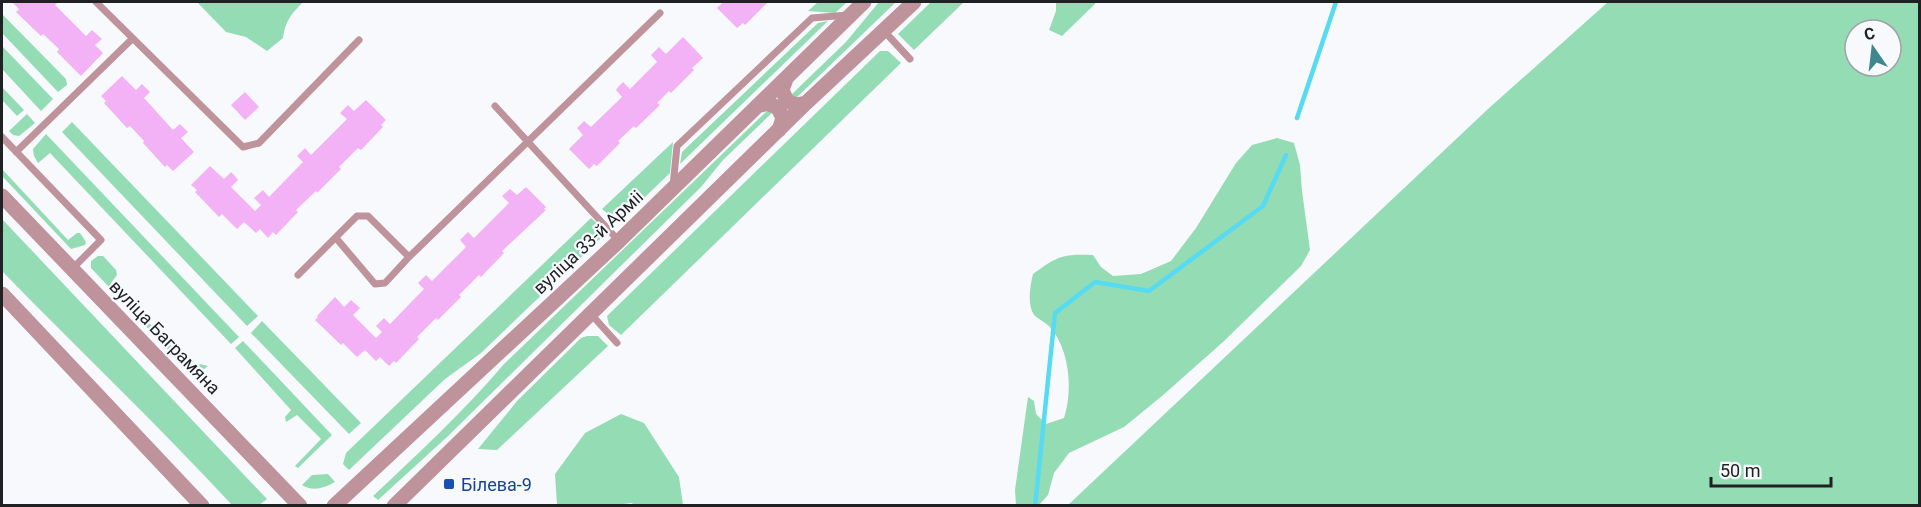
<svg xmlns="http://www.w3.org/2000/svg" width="1921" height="507" font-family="Roboto,sans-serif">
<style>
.green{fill:#94dcb4;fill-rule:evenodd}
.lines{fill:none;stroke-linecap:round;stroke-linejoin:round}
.stream{stroke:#57dbf2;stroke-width:4.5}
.building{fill:#f3b1f6}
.service{stroke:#be939c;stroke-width:7}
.tertiary{stroke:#be939c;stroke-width:15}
.transit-dot{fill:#1a4fb4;stroke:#f7f9fd;stroke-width:2}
.labels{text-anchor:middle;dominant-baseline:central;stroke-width:4.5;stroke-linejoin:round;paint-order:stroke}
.street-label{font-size:18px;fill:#202122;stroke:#f7f9fd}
.transit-label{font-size:18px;fill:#164399;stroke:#f7f9fd;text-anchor:start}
</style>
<rect width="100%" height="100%" fill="#f7f9fd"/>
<path class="green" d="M 197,2 L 303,2 C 292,13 285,21 283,38 L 267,51 L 246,37 L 226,32 Z
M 818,2 L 847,2 L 835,13 L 808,11 Z
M 879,2 L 896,2 L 795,99 L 791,95 L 846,42 Z
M 931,2 L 964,2 L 914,50 L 898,34 Z
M 1056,2 L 1095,2 L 1095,4 L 1062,36 L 1049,30 L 1056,11 Z
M 1608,2 L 1919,2 L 1919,505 L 1068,505 L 1488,109 ZM 1855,30 L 1891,30 L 1891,66 L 1855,66 Z
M 2,14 L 66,79 L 67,85 L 58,92 L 2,33 Z
M 828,21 L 680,164 L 682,152 L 818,23 Z
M 2,46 L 53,99 L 41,111 L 2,69 Z
M 880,51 L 888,51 L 901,63 L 621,335 L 609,325 L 607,316 Z
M 2,87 L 24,110 L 17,116 L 2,100 Z
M 769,109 L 773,112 L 723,160 L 701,187 L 447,437 L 378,500 L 373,496 C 419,453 464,411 504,364 Z
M 27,114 L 35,123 L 19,136 L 13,135 L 9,131 Z
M 72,122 L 258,316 L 247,326 L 62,132 Z
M 46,134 L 239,337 L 231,344 L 50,153 L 38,163 L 34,156 L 33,149 Z
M 1277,138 L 1294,143 L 1300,165 L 1302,191 L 1310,250 L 1301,266 L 1223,342 L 1162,396 L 1124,427 L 1069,453 L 1054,473 L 1048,495 L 1039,505 L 1016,505 L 1015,490 L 1028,397 L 1034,401 L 1036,414 L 1046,424 L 1064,418 C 1073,390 1070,349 1049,326 C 1045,322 1038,319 1034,315 C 1027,304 1030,286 1033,274 C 1058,256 1062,254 1093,255 L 1101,267 L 1113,276 L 1141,274 L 1171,261 L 1196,228 L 1236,163 L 1252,145 Z
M 673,142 L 670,173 L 622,219 L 614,219 L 602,209 Z
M 2,169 L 68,240 L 77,233 L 80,233 L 86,242 L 85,245 L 71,249 L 2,176 Z
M 591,218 L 600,226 L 602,237 L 481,353 L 445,379 L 349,470 L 343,464 L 346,453 Z
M 2,219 L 267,499 L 259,505 L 232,505 C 158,425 78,349 2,271 Z
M 98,256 L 103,256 L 116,270 L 117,275 L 111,283 L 193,369 L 200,364 L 208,366 L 194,377 L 91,268 L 91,261 Z
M 262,321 L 361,423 L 349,434 L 251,333 Z
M 587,336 L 598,336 L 608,346 L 497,450 L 478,449 L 518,400 L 581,338 Z
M 243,341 L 332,435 L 298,468 L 295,466 L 321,439 L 297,415 L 286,422 L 285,417 L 291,410 L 235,348 Z
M 621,414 L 644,423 L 679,477 L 683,505 L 634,506 L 632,503 L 607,506 L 557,505 L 555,474 L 585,433 Z
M 328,474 L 335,482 C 324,488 313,492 302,485 L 312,475 Z"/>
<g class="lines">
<path class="stream" d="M 1297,118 L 1336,2
M 1035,506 L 1055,313 L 1095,282 L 1149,291 L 1263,206 L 1286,155"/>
</g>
<path class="building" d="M 15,2 L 58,2 L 55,5 L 86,36 L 92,30 L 102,39 L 95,45 L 103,53 L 81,76 L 57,52 L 59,49 L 43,34 L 41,36 L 16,12 L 19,9 L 13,3 Z
M 723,2 L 768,2 L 745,25 L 743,23 L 737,28 L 717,8 Z
M 683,37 L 703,58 L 692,68 L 694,70 L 671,93 L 669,91 L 657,103 L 660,105 L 636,128 L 634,126 L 618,141 L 620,143 L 597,166 L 594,164 L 589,169 L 569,149 L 583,135 L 577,128 L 584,121 L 591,127 L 622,97 L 616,90 L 619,86 L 623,82 L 630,89 L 657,62 L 651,55 L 659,47 L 666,54 Z
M 122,76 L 136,90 L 142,84 L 150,92 L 144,98 L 173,130 L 180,124 L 188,132 L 181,138 L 194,152 L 173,171 L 167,165 L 165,167 L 143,143 L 144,141 L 130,126 L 127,128 L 104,103 L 106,101 L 101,96 Z
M 245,92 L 259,107 L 245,120 L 231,105 Z
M 366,100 L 386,120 L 381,125 L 383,127 L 361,150 L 358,148 L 339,167 L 341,169 L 317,193 L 316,191 L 296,210 L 298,212 L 276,235 L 273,232 L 268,238 L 260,229 L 256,233 L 244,222 L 237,229 L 222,214 L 219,217 L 195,192 L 197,190 L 191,185 L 210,166 L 224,179 L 231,172 L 235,176 L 238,180 L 231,187 L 255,211 L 261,205 L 254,198 L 263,190 L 269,197 L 303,162 L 297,156 L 305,148 L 311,155 L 347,119 L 340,113 L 348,105 L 354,111 Z
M 526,187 L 546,207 L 544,209 L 546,210 L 502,251 L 504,253 L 481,277 L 479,275 L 459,295 L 461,297 L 438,320 L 436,318 L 417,337 L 419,339 L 396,363 L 394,361 L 389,366 L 380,357 L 376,361 L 365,350 L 357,357 L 343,343 L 341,345 L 315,320 L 318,317 L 317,316 L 335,297 L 344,307 L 351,300 L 360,308 L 353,315 L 376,338 L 382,332 L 376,326 L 384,318 L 390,324 L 424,289 L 418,283 L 426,275 L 432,281 L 466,247 L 460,240 L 468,232 L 474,238 L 509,203 L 502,196 L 510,189 L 517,195 Z"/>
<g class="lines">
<path class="service" d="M 96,2 L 243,147 L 259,143 L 359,40
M 884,31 L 910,59
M 495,106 L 619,241
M 2,137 L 101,240 L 73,268
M 16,152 L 132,39
M 673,186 L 677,146 L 812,18 L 848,15
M 336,238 L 375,284 L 385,283 L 409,257 L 660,13
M 298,275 L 357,216 L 368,216 L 409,257
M 590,313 L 617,343"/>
<path class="tertiary" d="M 786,79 L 782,90 L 787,101 L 796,105 L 806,103
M 757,106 L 768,103 L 778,108 L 783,118 L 779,130
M 2,196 L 300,506
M 2,294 L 202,506
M 334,506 L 619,241 L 864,2
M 394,506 L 806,103 L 914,2"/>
</g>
<rect class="transit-dot" x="443" y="478" width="12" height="12" rx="3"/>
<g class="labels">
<g class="street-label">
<text transform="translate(588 242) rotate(-43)">вуліца 33-й Арміі</text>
<text transform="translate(165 337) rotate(46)">вуліца Баграмяна</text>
</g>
<g class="transit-label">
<text x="461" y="484">Білева-9</text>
</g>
</g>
<rect width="1921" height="507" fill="none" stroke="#202122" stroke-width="6"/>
<g transform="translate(1873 48) rotate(346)"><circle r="28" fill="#f7f9fd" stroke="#a1a3a5" stroke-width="1.5"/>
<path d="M0-4.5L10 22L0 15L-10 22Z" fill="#3f868f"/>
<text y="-9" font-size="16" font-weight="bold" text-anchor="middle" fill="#202122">С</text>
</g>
<path d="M1711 477v9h120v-9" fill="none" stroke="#202122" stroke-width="3"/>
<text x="1720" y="477" font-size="18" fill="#202122" stroke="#f7f9fd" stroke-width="4.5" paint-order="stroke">50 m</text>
</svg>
